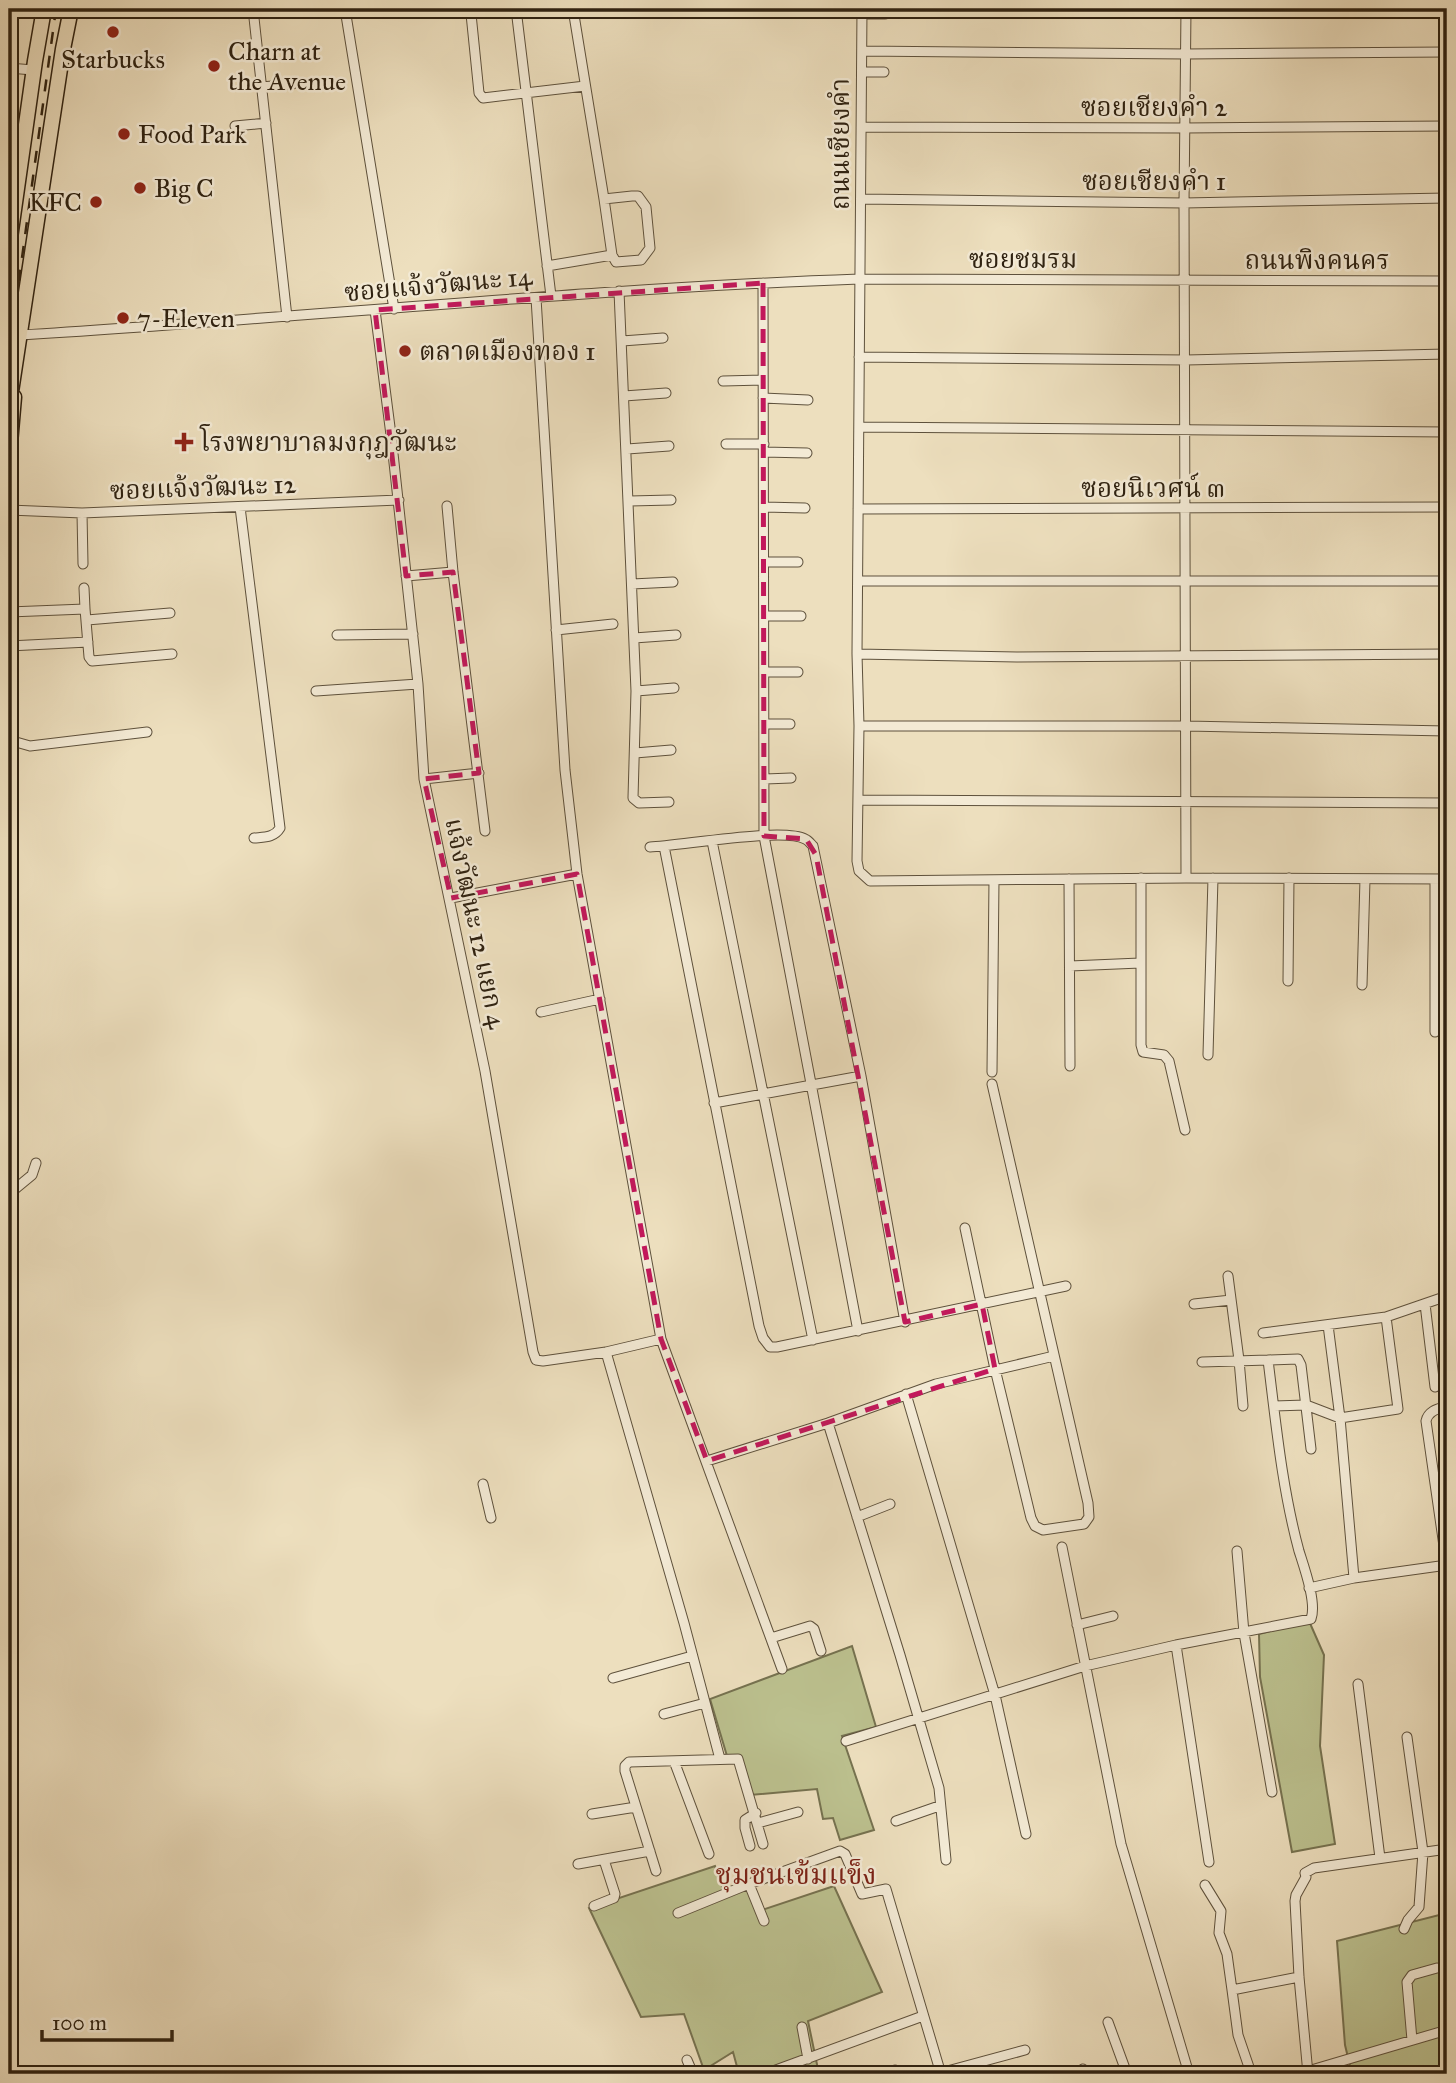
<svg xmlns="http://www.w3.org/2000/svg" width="1456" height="2083" font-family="'IM FELL Great Primer','Noto Serif Thai',serif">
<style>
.green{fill:#bcc18f;stroke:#767250;stroke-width:2}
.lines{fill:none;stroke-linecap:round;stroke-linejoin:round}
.minor-casing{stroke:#5e513c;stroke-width:11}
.primary-casing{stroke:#2f2211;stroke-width:17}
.minor{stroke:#f3ead5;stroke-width:9}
.primary{stroke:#eddfbe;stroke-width:14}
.rail{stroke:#2f2211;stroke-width:2.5;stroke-dasharray:12 12;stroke-linecap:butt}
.marked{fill:none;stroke:#c2185b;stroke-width:5;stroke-dasharray:14 9;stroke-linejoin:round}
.poi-dot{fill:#8f2418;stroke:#f3ead5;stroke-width:2.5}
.labels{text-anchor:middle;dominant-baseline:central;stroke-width:5;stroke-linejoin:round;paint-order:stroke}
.poi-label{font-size:26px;fill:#2f2211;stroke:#f3ead5;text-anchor:start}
.street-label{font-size:26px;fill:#2f2211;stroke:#f3ead5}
.neighbourhood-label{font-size:28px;fill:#7a1f14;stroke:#f3ead5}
</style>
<rect width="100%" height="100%" fill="#eddfbe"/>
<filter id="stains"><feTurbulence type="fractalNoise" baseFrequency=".00286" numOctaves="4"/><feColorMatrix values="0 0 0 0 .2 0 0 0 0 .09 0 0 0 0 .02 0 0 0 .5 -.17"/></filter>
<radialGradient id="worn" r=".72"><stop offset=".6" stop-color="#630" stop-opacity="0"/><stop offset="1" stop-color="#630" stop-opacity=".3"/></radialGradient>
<path class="green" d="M 1309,1621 L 1324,1655 L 1320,1746 L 1335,1844 L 1292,1852 L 1260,1677 L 1259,1634 Z
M 852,1646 L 876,1727 L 842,1736 L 874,1830 L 840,1840 L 833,1818 L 823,1819 L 817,1789 L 750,1795 L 741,1756 L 727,1756 L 710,1699 Z
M 715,1866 L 725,1895 L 750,1886 L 759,1911 L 834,1886 L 882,1992 L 808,2021 L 819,2074 L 739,2074 L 733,2052 L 704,2070 L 684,2014 L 641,2017 L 589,1908 Z
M 1447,1913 L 1447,2074 L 1352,2074 L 1345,2045 L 1337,1941 Z"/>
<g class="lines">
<defs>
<path id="minor" d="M 253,9 L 287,317
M 345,9 L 394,309
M 516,9 L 551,296
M 573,9 L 604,199
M 862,9 L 857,654 L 859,726 L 857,861 L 859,871 L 870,881 L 1186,878 L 1447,879
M 471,14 L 479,93 L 483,98 L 585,86
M 862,14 L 885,14
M 862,51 L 1186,54 L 1447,52
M 9,68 L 33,70
M 862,72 L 884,72
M 262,87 L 293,84
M 235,126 L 266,123
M 861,127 L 1185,128 L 1447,126
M 9,163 L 20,164
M 632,196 L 638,196 L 646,207 L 650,248 L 641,260 L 616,262 L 612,255 L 604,199 Z
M 861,199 L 1184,203 L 1447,198
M 547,266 L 612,255
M 763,283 L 764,836 L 858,1331
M 619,291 L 636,691 L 633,798 L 639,803 L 669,802
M 536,298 L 565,770 L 577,874 L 661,1339 L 782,1669
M 375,310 L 391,435 L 418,684 L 424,779 L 485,1071 L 533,1352 L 536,1360 L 543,1361 L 606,1352 L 661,1339
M 21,335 C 300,318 579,289 859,279 L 1447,281
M 622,341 L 663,338
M 859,357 L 1186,360 L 1447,354
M 723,381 L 763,380
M 624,396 L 666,393
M 763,398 L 808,400
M 859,427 L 1447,432
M 726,444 L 764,444
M 627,449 L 669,446
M 764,452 L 807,453
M 630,501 L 671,500
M 447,506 L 453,572 L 485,831
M 240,507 L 280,828 C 274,838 264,837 254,838
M 764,507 L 805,508
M 858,509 L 1447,507
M 9,510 L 82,513 L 399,500
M 82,513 L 83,564
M 764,562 L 798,562
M 406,576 L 453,572
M 858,581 L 1447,581
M 632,584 L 673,582
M 84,588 L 85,609
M 9,612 L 85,609 L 89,657 L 92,661 L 172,654
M 764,616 L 801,616
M 87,620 L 170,613
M 556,630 L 613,624
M 337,635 L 413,634
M 634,638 L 676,635
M 9,646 L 88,642
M 857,654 L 1017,657 L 1447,654
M 764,672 L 798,672
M 316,691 L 418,684
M 636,691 L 674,688
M 764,724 L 790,724
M 859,726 L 1186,726 L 1447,731
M 9,740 L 30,746 L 147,732
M 635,753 L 671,750
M 424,779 L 479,773
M 765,779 L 791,778
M 858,800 L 1447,803
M 712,841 L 813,1340
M 664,846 L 759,1326 L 763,1338 L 770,1347 L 777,1347 L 1066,1286
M 650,847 C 680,846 783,827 805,839 C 808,840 811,844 813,846 L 861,1076 L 905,1322
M 1141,878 L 1141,1045 L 1143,1052 L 1164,1055 L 1169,1061 L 1185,1130
M 1186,878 L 1184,203 L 1186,9
M 1069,879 L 1070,1066
M 1435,879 L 1435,1032
M 451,898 L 577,874
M 1070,966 L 1140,963
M 1288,981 L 1289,878
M 1362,985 L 1365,879
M 541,1012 L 600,999
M 1208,1055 L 1213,878
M 992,1072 L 994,880
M 714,1103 L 861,1076
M 9,1194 L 32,1175 L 36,1163
M 965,1228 L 995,1369 L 1031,1518 L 1035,1526 L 1043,1530 L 1084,1524 L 1089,1517 L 1088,1503 L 992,1084
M 1228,1276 L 1239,1360 L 1243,1406
M 1194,1304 L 1231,1300
M 1425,1304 L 1435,1387
M 1263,1333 L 1386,1317 L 1447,1296
M 606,1352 L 684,1623 L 720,1759
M 1268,1360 L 1298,1359 L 1301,1365 L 1311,1449
M 906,1394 L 995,1695 L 1026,1834
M 1274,1406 L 1306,1405 L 1340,1418 L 1398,1409 L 1386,1317
M 1447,1406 C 1437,1409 1428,1411 1426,1421 L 1447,1567
M 828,1423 L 900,1655 L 939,1788 L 946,1860
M 707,1461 L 828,1423 L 936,1384 L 1054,1356
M 483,1484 L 491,1518
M 857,1517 L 890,1504
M 1062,1547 L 1121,1844 L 1189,2074
M 1237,1551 L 1244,1633 L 1272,1792
M 1354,1578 L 1447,1565
M 1309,1588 L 1354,1578 L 1340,1418 L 1328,1325
M 1077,1625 L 1113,1616
M 771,1638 L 810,1626 L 814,1629 L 821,1651
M 1176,1645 L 1209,1862
M 613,1678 L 692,1656
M 1358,1684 L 1380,1858
M 664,1714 L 705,1703
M 846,1741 L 1085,1666 L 1176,1645 L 1311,1619 C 1317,1603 1304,1567 1299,1551 C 1282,1488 1276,1424 1268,1360 L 1202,1362
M 674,1761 L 709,1854
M 592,1814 L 636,1807
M 896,1821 L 939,1806
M 758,1823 L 798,1812
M 750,1846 L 745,1828 L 745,1820 L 756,1813
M 578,1864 L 650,1851
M 656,1871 L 625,1771 L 625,1766 L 629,1762 L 738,1759 L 763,1844
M 749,1884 L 764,1921
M 1205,1885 L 1221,1911 L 1219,1933 L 1227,1954 L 1232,1990
M 594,1906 L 614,1898 L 615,1894 L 604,1860
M 678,1913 L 749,1884 L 840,1851 L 845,1854 L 862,1894 L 886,1889 L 941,2074
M 1404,1929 L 1408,1920 L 1419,1907 L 1423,1852 L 1407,1737
M 1108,2022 L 1127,2074
M 802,2027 L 808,2059
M 1412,2040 L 1407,1982 L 1412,1975 L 1437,1968
M 687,2060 L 693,2074
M 1083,2069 L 1084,2074
M 895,2070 L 897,2074
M 940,2073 L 1025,2050
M 1251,2073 L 1238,2035 L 1232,1990 L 1299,1977
M 765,2074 L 923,2016
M 1246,2074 L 1308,2071 L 1447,2030
M 1308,2074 L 1299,1977 L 1295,1901 L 1296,1895 L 1306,1877 L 1305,1873 L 1314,1868 L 1447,1849"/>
<path id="primary" d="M 9,245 L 35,61 L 44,9
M 9,405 L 63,49 L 71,9
M 9,455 L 14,397"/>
</defs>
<use href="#minor" class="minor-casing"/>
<use href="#primary" class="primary-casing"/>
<use href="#minor" class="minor"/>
<use href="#primary" class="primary"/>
<path class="rail" d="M 9,353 L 56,9"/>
</g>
<path class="marked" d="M 763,283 L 764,836 L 806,839 L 816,855 L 905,1322 L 982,1304 L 995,1369 L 707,1461 L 661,1339 L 577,874 L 451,898 L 424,779 L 479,773 L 453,572 L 406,576 L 375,310 Z"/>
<g class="poi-dot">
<circle cx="113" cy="32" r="7"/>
<circle cx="214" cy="66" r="7"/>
<circle cx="124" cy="134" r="7"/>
<circle cx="140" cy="188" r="7"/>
<circle cx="96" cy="202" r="7"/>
<circle cx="123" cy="318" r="7"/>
<circle cx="405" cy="351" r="7"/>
<path d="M180.5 431.5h7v7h7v7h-7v7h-7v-7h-7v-7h7z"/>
</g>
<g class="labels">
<g class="poi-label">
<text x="228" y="51">Charn at<tspan x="228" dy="30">the Avenue</tspan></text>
<text x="113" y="59" text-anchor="middle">Starbucks</text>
<text x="138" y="134">Food Park</text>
<text x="154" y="188">Big C</text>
<text x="82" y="202" text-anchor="end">KFC</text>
<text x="137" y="318">7-Eleven</text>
<text x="419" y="351">ตลาดเมืองทอง 1</text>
<text x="200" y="442">โรงพยาบาลมงกุฎวัฒนะ</text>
</g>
<g class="street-label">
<text x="1154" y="107">ซอยเชียงคำ 2</text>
<text transform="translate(840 144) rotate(-90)">ถนนเชียงคำ</text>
<text x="1154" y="181">ซอยเชียงคำ 1</text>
<text x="1023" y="259">ซอยชมรม</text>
<text x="1317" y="260">ถนนพิงคนคร</text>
<text transform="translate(438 284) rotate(-5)">ซอยแจ้งวัฒนะ 14</text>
<text transform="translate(203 487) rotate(-2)">ซอยแจ้งวัฒนะ 12</text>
<text x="1153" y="488">ซอยนิเวศน์ ๓</text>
<text transform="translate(476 923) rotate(78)">แจ้งวัฒนะ 12 แยก 4</text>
</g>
<g class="neighbourhood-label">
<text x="796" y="1874">ชุมชนเข้มแข็ง</text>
</g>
</g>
<rect width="1456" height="2083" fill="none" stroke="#eddfbe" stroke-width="35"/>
<rect x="10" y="10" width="1435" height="2062" fill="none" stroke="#2f2211" stroke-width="3.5"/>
<rect x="18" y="18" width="1421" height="2048" fill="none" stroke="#2f2211" stroke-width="2"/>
<path d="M42 2030v10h130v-10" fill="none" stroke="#2f2211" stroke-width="3.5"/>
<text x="52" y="2030" font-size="21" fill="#2f2211" stroke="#f3ead5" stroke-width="5" paint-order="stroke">100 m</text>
<rect width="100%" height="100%" filter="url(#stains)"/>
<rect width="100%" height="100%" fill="url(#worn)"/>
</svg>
